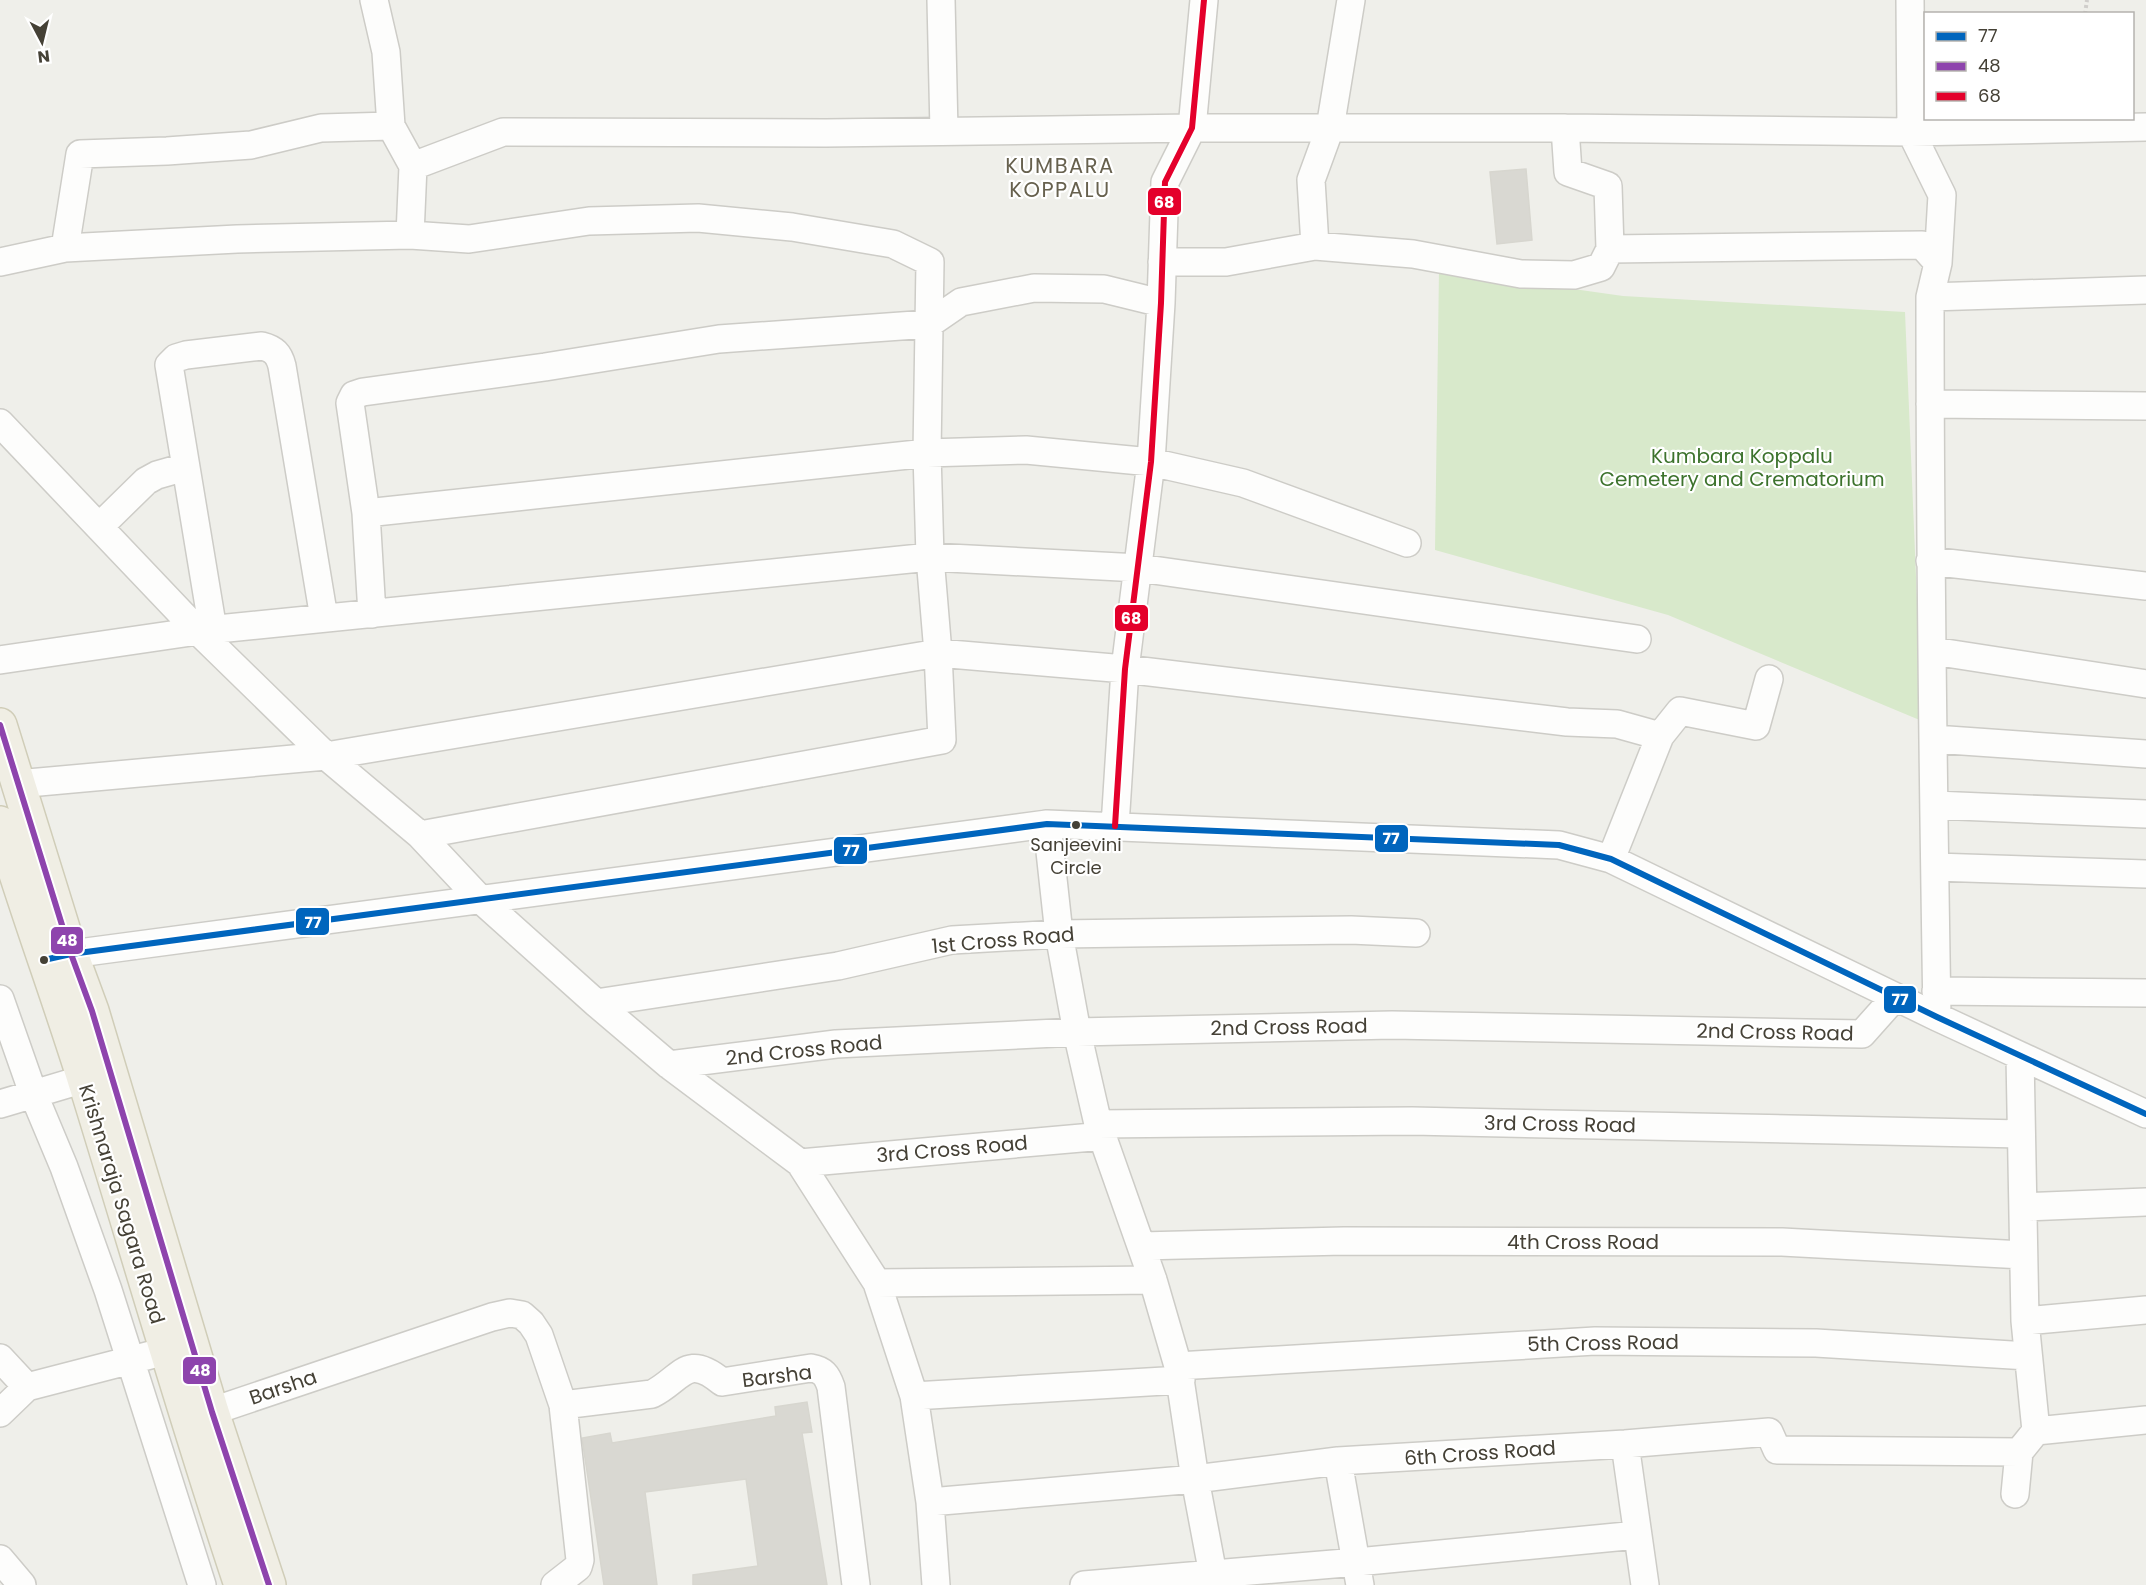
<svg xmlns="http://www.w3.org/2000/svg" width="2146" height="1585" font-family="Poppins,sans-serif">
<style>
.green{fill:#d8e9cb}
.building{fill:#d9d8d2;stroke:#d7d6cf;stroke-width:1.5}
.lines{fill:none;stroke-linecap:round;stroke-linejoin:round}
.minor-casing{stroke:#cdccc7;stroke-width:30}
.major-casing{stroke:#d0cdb8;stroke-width:36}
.path{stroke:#d0cecb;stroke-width:4;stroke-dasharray:3 3;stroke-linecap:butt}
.minor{stroke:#fdfdfc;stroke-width:27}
.major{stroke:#f0eee4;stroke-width:33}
.bus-1-casing{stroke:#fff;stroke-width:10}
.bus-2-casing{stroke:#fff;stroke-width:10}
.bus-3-casing{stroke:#fff;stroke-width:10}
.bus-1{stroke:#0065bd;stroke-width:6}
.bus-2{stroke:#8e44ad;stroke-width:6}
.bus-3{stroke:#e4002b;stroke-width:6}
.bus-dot{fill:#454136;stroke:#fff;stroke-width:2}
.labels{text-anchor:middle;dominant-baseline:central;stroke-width:4.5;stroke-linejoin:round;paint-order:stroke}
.bus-label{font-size:18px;fill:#454136;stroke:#fff}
.park-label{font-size:20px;fill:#3d732d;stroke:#fff}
.street-label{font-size:20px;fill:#454136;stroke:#fff}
.neighbourhood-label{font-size:21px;letter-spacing:1.5px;fill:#67614e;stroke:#fff}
.line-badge{stroke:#fff;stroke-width:2}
.badge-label{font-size:16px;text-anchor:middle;font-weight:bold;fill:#fff}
</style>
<rect width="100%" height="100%" fill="#efefea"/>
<path class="green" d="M 1439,270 L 1623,296 L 1905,312 L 1922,721 L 1668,615 L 1435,550 Z"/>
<path class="building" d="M 1526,169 L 1532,240 L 1497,244 L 1490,172 Z
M 807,1402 L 812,1432 L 802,1433 L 827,1585 L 693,1585 L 693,1575 L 758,1566 L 746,1479 L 645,1492 L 657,1585 L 604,1585 L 582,1438 L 610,1433 L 612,1443 L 776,1416 L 775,1407 Z"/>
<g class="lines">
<defs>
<path id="minor" d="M 374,0 L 386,52 L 391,126
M 941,0 L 944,131
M 1910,0 L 1911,132 L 1942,195 L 1938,263 L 1930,297 C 1930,537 1933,777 1937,1017
M 1565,128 L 1568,172 L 1608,186 L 1610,249 L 1922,245 L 1938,263
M 410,235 L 469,239 L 589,221 L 698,218 L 792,227 L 893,244 L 930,262 L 927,453 L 930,557 L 938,653 L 942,740 L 420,835
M 1315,246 L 1311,180 L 1330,128 L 1351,0
M 65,248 L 80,154 L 167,151 L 251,145 L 321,128 L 391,126 L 413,166
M 0,262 L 65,248 L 237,239 L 410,235 L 413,166 L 503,132 L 826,133 L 1192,128 L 1565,128 L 1911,132 L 2146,127
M 1162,262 L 1226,262 L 1315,246 L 1413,254 L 1521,274 L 1574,275 L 1601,267 L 1610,249
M 1930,297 L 2146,290
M 1930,404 L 2146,406
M 0,423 L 198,631 L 326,756 L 420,835 L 480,899 L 596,1003 L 669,1065 L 800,1163 L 877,1283 L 914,1396 L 930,1502 L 936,1585
M 366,513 L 350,403 L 354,395 L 363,392 L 545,367 L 719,339 L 929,324 L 961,302 L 1034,288 L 1104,289 L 1161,303
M 99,527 L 146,481 L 157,475 L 185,467
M 1930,561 L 2146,586
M 372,614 L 366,513 L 927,453 L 1026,450 L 1151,462 L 1243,483 L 1407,543
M 213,630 L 169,365 L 176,358 L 186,355 L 262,346 C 274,349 279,354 282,366 L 324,618
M 1933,651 L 2146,684
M 0,660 L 198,631 L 930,557 L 1139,568 L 1637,639
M 1660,736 L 1680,711 L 1756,726 L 1769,679
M 1934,739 L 2146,754
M 17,784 L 326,756 L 938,653 L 1125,669 L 1567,722 L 1617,724 L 1660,736 L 1611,859
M 1935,805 L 2146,814
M 1047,824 L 1059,934 L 1077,1032 L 1098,1124 L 1153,1280 L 1178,1366 L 1195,1479 L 1215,1585
M 1115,826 L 1125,669 L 1151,462 L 1161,303 L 1165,182 L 1192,128 L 1204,0
M 1935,867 L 2146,874
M 53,958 L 71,954 L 1047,824 L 1559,845 L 1611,859 L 1937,1017 L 2146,1114
M 1936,991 L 2146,993
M 0,999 L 33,1093 L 64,1167 L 108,1290 L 202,1585
M 596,1003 L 838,966 L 952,940 L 1059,934 L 1351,930 L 1416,933
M 669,1065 L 836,1044 L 1077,1032 L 1392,1025 L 1862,1034 L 1895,997
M 0,1104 L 104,1073
M 1098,1124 L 1412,1121 L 2021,1134
M 800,1163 L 1104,1136
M 2023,1207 L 2146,1202
M 1141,1246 L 1344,1241 L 1782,1242 L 2023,1255
M 877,1283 L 1153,1280
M 2025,1321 L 2146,1310
M 0,1358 L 27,1387
M 1178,1366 L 1595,1341 L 1816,1343 L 2028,1356
M 914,1396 L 1181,1380
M 563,1405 L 652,1394 C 682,1379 686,1352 722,1382 L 811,1368 C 823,1370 827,1375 831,1387 L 856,1585
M 0,1413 L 27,1387 L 166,1351
M 192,1418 L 492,1317 L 510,1313 L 522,1315 L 531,1323 L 539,1335 L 563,1405 L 580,1560 L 578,1567 L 555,1585
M 2036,1431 L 2146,1420
M 1625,1444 L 1645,1585
M 1338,1461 L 1360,1585
M 2015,1494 L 2019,1452 L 2036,1431 L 2025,1321 L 2020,1056
M 930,1502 L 1195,1479 L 1338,1461 L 1625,1444 L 1769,1432 L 1777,1450 L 2019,1452
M 0,1559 L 22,1585
M 1084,1585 L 1357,1562 L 1637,1535"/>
<path id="major" d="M 0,725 L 71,954 L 92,1011 L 212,1412 L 269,1585
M 0,823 C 26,910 58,995 85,1082 C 137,1250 185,1418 241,1585"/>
</defs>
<use href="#minor" class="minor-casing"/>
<use href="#major" class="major-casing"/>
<path class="path" d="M 2085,14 L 2087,0"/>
<use href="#minor" class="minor"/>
<use href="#major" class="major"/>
<defs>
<path id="bus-1" d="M 44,960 L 71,954 L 1047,824 L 1559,845 L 1611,859 L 1937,1017 L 2146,1114"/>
<path id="bus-2" d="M 0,725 L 71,954 L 92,1011 L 212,1412 L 269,1585"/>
<path id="bus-3" d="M 1115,826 L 1125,669 L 1151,462 L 1161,303 L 1165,182 L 1192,128 L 1204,0"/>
</defs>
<use href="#bus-1" class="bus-1-casing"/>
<use href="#bus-2" class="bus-2-casing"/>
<use href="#bus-3" class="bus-3-casing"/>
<use href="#bus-1" class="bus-1"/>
<use href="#bus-2" class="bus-2"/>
<use href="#bus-3" class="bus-3"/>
</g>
<g class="bus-dot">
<circle cx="1076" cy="825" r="5"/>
<circle cx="44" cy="960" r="5"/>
</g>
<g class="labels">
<g class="bus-label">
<text x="1076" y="844">Sanjeevini<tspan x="1076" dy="23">Circle</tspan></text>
</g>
<g class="park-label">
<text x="1742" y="456">Kumbara Koppalu<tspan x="1742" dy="23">Cemetery and Crematorium</tspan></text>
</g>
<g class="street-label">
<text transform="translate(1003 940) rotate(-5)">1st Cross Road</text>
<text transform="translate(1289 1027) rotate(-1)">2nd Cross Road</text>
<text transform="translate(1775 1032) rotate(1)">2nd Cross Road</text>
<text transform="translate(804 1050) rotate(-6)">2nd Cross Road</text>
<text transform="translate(1560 1124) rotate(1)">3rd Cross Road</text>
<text transform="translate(952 1149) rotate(-5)">3rd Cross Road</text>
<text transform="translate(122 1204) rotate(73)">Krishnaraja Sagara Road</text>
<text x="1583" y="1242">4th Cross Road</text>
<text transform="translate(1603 1343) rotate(-1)">5th Cross Road</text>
<text transform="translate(777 1376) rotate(-7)">Barsha</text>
<text transform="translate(283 1387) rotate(-19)">Barsha</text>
<text transform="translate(1480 1453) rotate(-4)">6th Cross Road</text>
</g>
<g class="neighbourhood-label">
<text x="1060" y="165">KUMBARA<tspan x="1060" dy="24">KOPPALU</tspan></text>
</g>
</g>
<g class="line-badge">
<rect x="1147" y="187" width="35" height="29" rx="6" fill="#e4002b"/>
<rect x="1114" y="604" width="35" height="28" rx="6" fill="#e4002b"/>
<rect x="1374" y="824" width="35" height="29" rx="6" fill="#0065bd"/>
<rect x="833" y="836" width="35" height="29" rx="6" fill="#0065bd"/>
<rect x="295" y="907" width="35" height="29" rx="6" fill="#0065bd"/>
<rect x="50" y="926" width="34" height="29" rx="6" fill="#8e44ad"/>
<rect x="1883" y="985" width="34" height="29" rx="6" fill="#0065bd"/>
<rect x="182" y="1356" width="35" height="29" rx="6" fill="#8e44ad"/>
</g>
<g class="badge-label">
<text x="1164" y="208">68</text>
<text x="1131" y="624">68</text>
<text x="1391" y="844">77</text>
<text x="851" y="856">77</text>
<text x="313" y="928">77</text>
<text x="67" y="946">48</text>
<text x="1900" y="1005">77</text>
<text x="200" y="1376">48</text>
</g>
<rect x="1924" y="12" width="210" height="108" fill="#ffffff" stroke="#b5b3af" stroke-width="1.5"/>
<rect x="1936" y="32" width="30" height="9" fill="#0065bd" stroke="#b5b3af" stroke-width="1.5"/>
<text x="1978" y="42" font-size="18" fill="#454136">77</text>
<rect x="1936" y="62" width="30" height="9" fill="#8e44ad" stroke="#b5b3af" stroke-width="1.5"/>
<text x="1978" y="72" font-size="18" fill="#454136">48</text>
<rect x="1936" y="92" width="30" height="9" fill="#e4002b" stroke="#b5b3af" stroke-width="1.5"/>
<text x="1978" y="102" font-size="18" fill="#454136">68</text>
<g transform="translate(42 42) rotate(173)" stroke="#ffffff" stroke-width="4.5" paint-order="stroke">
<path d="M0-4.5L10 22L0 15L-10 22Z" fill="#454136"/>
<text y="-9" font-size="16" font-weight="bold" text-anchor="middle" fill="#454136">N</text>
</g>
</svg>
